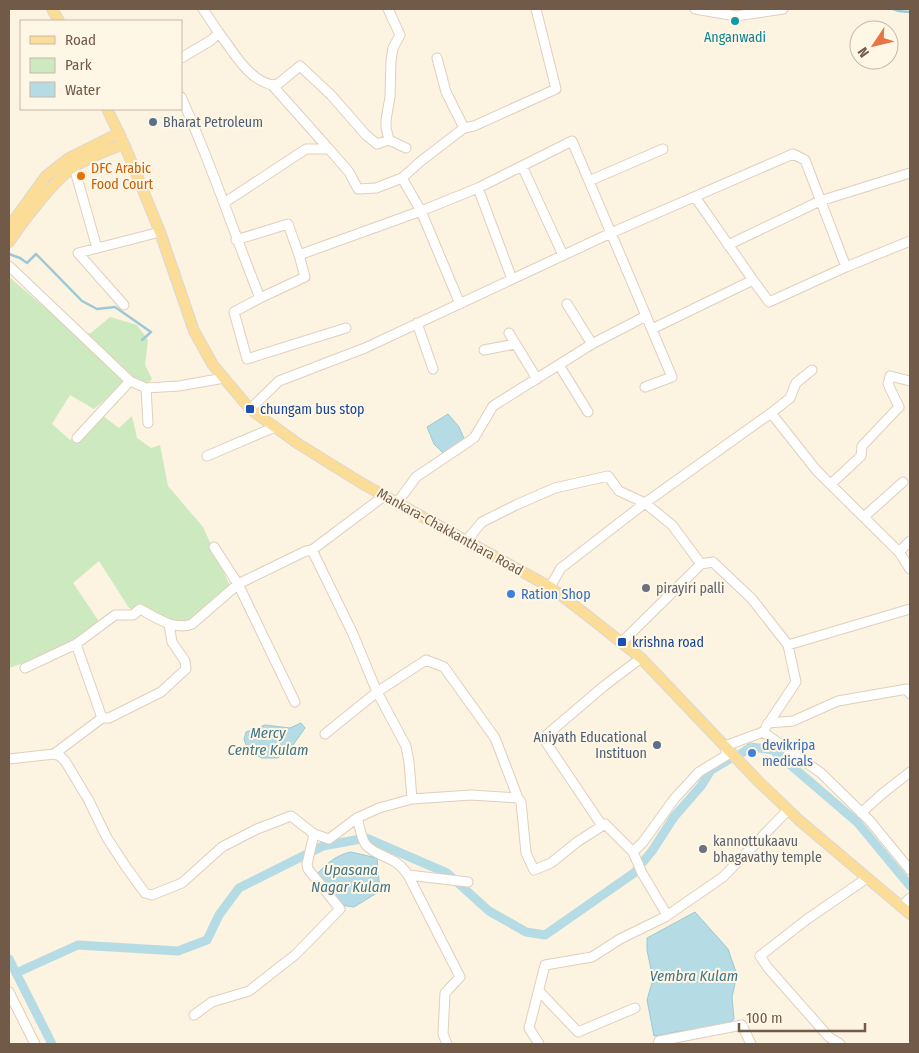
<svg xmlns="http://www.w3.org/2000/svg" width="919" height="1053" font-family="'Fira Sans Condensed',sans-serif">
<style>
.green{fill:#cde9bf}
.water{fill:#b5dbe5;stroke:#9bc9d7}
.lines{fill:none;stroke-linecap:round;stroke-linejoin:round}
.stream{stroke:#9bc9d7;stroke-width:2.5}
.canal{stroke:#b5dbe5;stroke-width:9}
.minor-casing{stroke:#e0cfbc;stroke-width:11}
.major-casing{stroke:#ddd7d3;stroke-width:12}
.minor{stroke:#fff;stroke-width:9}
.major{stroke:#fbdd98;stroke-width:10}
.culture-dot{fill:#0f9aa8;stroke:#fff7e6;stroke-width:2}
.service-dot{fill:#5c6f8a;stroke:#fff7e6;stroke-width:2}
.food-dot{fill:#e8710a;stroke:#fff7e6;stroke-width:2}
.transit-dot{fill:#1a4fb4;stroke:#fff7e6;stroke-width:2}
.worship-dot{fill:#6b7280;stroke:#fff7e6;stroke-width:2}
.shop-dot{fill:#3f7fe0;stroke:#fff7e6;stroke-width:2}
.labels{text-anchor:middle;dominant-baseline:central;stroke-width:4;stroke-linejoin:round;paint-order:stroke}
.culture-label{font-size:14px;fill:#0d838f;stroke:#fff7e6}
.service-label{font-size:14px;fill:#4e5e75;stroke:#fff7e6;text-anchor:start}
.food-label{font-size:14px;fill:#c56008;stroke:#fff7e6;text-anchor:start}
.transit-label{font-size:14px;fill:#164399;stroke:#fff7e6;text-anchor:start}
.street-label{font-size:14px;fill:#725a48;stroke:#fff7e6}
.worship-label{font-size:14px;fill:#5b616d;stroke:#fff7e6;text-anchor:start}
.shop-label{font-size:14px;fill:#366cbe;stroke:#fff7e6;text-anchor:start}
.water-label{font-size:15px;font-style:italic;fill:#417686;stroke:#fff7e6}
</style>
<rect width="100%" height="100%" fill="#fcf3e0"/>
<path class="green" d="M 9,277 L 77,335 L 91,333 L 110,317 L 137,325 L 148,340 L 145,365 L 152,379 L 144,388 L 128,380 L 94,409 L 70,395 L 52,424 L 70,440 L 103,416 L 119,428 L 132,416 L 137,438 L 151,448 L 160,445 L 168,486 L 203,527 L 230,586 L 190,622 L 164,623 L 129,608 L 99,561 L 73,583 L 100,623 L 59,651 L 9,668 Z"/>
<path class="water" d="M 448,414 L 459,427 L 466,443 L 444,454 L 434,444 L 427,427 Z
M 301,723 L 305,728 L 293,745 L 278,758 L 262,758 L 248,751 L 244,739 L 246,732 L 265,725 L 290,728 Z
M 351,852 L 377,858 L 380,891 L 354,907 L 340,905 L 316,875 C 326,864 336,855 351,852 Z
M 695,912 L 728,949 L 737,975 L 732,997 L 734,1019 L 718,1032 L 681,1031 L 654,1036 L 647,1000 L 653,979 L 647,950 L 647,938 Z"/>
<g class="lines">
<path class="stream" d="M 893,9 L 899,11 L 910,12
M 9,254 L 20,258 L 27,263 L 36,254 L 82,301 L 97,309 L 115,307 L 151,332 L 142,340"/>
<path class="canal" d="M 742,753 L 751,747 L 773,750 L 857,822 L 910,886
M 9,959 L 52,1044
M 16,973 L 78,945 L 178,951 L 207,940 L 219,915 L 239,888 L 323,846 L 366,838 L 447,873 L 489,911 L 526,932 L 545,935 L 634,873 L 652,851 L 674,817 L 701,786 L 711,770 L 728,760"/>
<defs>
<path id="minor" d="M 388,9 L 400,35 L 393,48 L 391,60 L 390,97 L 386,120 L 386,128 L 389,140 L 406,148
M 695,9 L 736,16 L 783,9
M 219,33 C 234,52 247,79 272,85 L 329,149
M 181,58 L 210,41 L 219,33 L 203,9
M 437,58 L 446,92 L 464,128
M 272,85 L 278,84 L 300,66 L 331,95 L 366,135 L 377,144 L 389,140
M 181,97 C 211,162 233,231 260,298 L 234,312 L 247,359 L 346,328
M 522,166 L 563,255
M 74,167 L 97,248
M 402,178 L 421,211 L 460,304
M 589,181 L 663,149
M 478,188 L 512,279
M 695,197 L 753,280
M 224,203 L 306,149 L 329,149 L 349,172 L 358,189 L 376,188 L 402,178 L 421,161 L 464,128 L 474,126 L 556,89 L 536,9
M 236,240 L 288,224 L 299,255
M 728,245 L 820,201 L 910,173
M 9,266 L 130,381 L 146,388 L 179,386 L 224,378
M 260,298 L 305,277 L 299,255 L 421,211 L 478,188 L 572,141 L 672,377 L 645,387
M 567,304 L 592,344
M 124,305 L 78,253 L 160,232
M 417,323 L 433,369
M 652,329 L 753,280 L 769,302 L 846,267
M 509,333 L 537,379
M 484,350 L 515,344
M 559,365 L 588,412
M 146,388 L 148,423
M 250,409 L 279,381 L 365,348 L 611,233 L 793,154 L 805,160 L 846,267 L 910,241
M 771,413 L 817,471 L 899,552 L 910,569
M 77,438 L 130,381
M 207,456 L 275,427
M 831,484 L 861,456 L 862,446 L 899,407 L 888,384 L 890,376 L 910,381
M 397,503 L 416,477 L 474,438 L 493,406 L 592,344 L 646,316
M 865,516 L 903,482
M 466,541 L 482,522 L 516,505 L 555,488 L 608,476 L 619,491 L 645,503 L 672,525 L 701,564 L 622,642
M 214,547 L 238,584 L 295,702
M 312,550 L 353,634 L 377,692 L 406,746 L 409,762 L 412,799
M 899,552 L 910,541
M 701,564 L 713,562 L 752,599 L 788,645 L 910,609
M 550,587 L 561,568 L 645,503 L 771,413 L 790,398 L 796,383 L 812,370
M 76,644 L 102,718 L 109,718 L 161,692 L 186,669 L 185,661 L 172,642 L 169,624
M 25,668 L 76,644 L 115,615 L 133,615 L 140,609 C 155,617 174,631 192,624 L 238,584 L 306,551 L 312,550 L 384,496
M 768,723 L 793,721 L 838,701 L 907,689 L 910,694
M 766,727 L 796,682 L 788,645
M 325,734 L 377,692 L 426,660 L 444,667 L 495,738 L 518,798
M 54,754 L 102,718
M 9,759 L 54,754 L 60,756 L 65,761 L 88,799 L 107,838 L 126,867 L 145,893 L 152,895 L 182,883 L 222,847 L 257,829 L 291,816 L 314,834 L 329,839 L 357,818 L 379,808 L 412,799 L 471,795 L 518,798 L 521,802 L 526,853 L 534,870 L 551,863 L 577,842 L 605,824 L 633,852 L 643,842 L 675,798 L 699,772 L 727,755 L 725,746 L 763,732 L 821,773 L 870,821 L 910,870
M 861,813 L 882,794 L 910,772
M 357,818 C 360,827 361,838 366,845 C 378,858 395,855 408,875 L 460,977 L 445,993 L 443,1034 L 447,1044
M 605,824 L 601,824 L 543,738 L 604,686 L 641,658
M 633,852 L 642,873 L 667,915
M 408,875 L 468,882
M 901,907 L 910,898
M 539,991 L 578,1032 L 635,1008
M 9,992 L 35,1044
M 194,1015 L 212,1002 L 249,991 L 295,955 L 340,909 L 308,869 L 307,864 L 314,834
M 539,1044 L 529,1028 L 545,965 L 592,957 L 620,939 L 665,917 L 723,877 L 788,810
M 658,1044 L 659,1041 L 742,1025 L 751,1044
M 840,1044 L 829,1037 L 768,968 L 760,956 L 806,920 L 867,878"/>
<path id="major" d="M 52,9 L 59,21
M 107,109 L 124,144 L 160,232 L 194,331 L 213,365 L 250,409 L 297,443 L 363,484 L 550,587 L 588,616 L 641,658 L 758,781 L 800,821 L 910,914
M 9,227 L 46,176 L 69,158 L 119,133
M 9,242 C 23,221 54,180 75,166 C 90,157 107,150 124,144"/>
</defs>
<use href="#minor" class="minor-casing"/>
<use href="#major" class="major-casing"/>
<use href="#minor" class="minor"/>
<use href="#major" class="major"/>
</g>
<circle class="culture-dot" cx="735" cy="21" r="5"/>
<g class="service-dot">
<circle cx="153" cy="122" r="5"/>
<circle cx="657" cy="745" r="5"/>
</g>
<circle class="food-dot" cx="81" cy="176" r="5"/>
<g class="transit-dot">
<rect x="245" y="404" width="10" height="10" rx="2.5"/>
<rect x="617" y="637" width="10" height="10" rx="2.5"/>
</g>
<g class="worship-dot">
<circle cx="646" cy="588" r="5"/>
<circle cx="703" cy="849" r="5"/>
</g>
<g class="shop-dot">
<circle cx="511" cy="594" r="5"/>
<circle cx="752" cy="753" r="5"/>
</g>
<g class="labels">
<g class="culture-label">
<text x="735" y="37">Anganwadi</text>
</g>
<g class="service-label">
<text x="163" y="122">Bharat Petroleum</text>
<text x="647" y="737" text-anchor="end">Aniyath Educational<tspan x="647" dy="16">Instituon</tspan></text>
</g>
<g class="food-label">
<text x="91" y="168">DFC Arabic<tspan x="91" dy="16">Food Court</tspan></text>
</g>
<g class="transit-label">
<text x="260" y="409">chungam bus stop</text>
<text x="632" y="642">krishna road</text>
</g>
<g class="street-label">
<text transform="translate(450 532) rotate(29)">Mankara-Chakkanthara Road</text>
</g>
<g class="worship-label">
<text x="656" y="588">pirayiri palli</text>
<text x="713" y="841">kannottukaavu<tspan x="713" dy="16">bhagavathy temple</tspan></text>
</g>
<g class="shop-label">
<text x="521" y="594">Ration Shop</text>
<text x="762" y="745">devikripa<tspan x="762" dy="16">medicals</tspan></text>
</g>
<g class="water-label">
<text x="268" y="733">Mercy<tspan x="268" dy="17">Centre Kulam</tspan></text>
<text x="351" y="870">Upasana<tspan x="351" dy="17">Nagar Kulam</tspan></text>
<text x="694" y="976">Vembra Kulam</text>
</g>
</g>
<rect width="919" height="1053" fill="none" stroke="#725a48" stroke-width="20"/>
<rect x="20" y="20" width="162" height="90" fill="#fff7e6" stroke="#c7b8a7"/>
<rect x="30" y="36" width="25" height="8" fill="#fbdd98" stroke="#c7b8a7"/>
<text x="65" y="45" font-size="15" fill="#725a48">Road</text>
<rect x="30" y="58" width="25" height="15" fill="#cde9bf" stroke="#c7b8a7"/>
<text x="65" y="70" font-size="15" fill="#725a48">Park</text>
<rect x="30" y="82" width="25" height="15" fill="#b5dbe5" stroke="#c7b8a7"/>
<text x="65" y="95" font-size="15" fill="#725a48">Water</text>
<g transform="translate(874 45) rotate(235)"><circle r="24" fill="#fff7e6" stroke="#c7b8a7"/>
<path d="M0-4L9 19L0 12L-9 19Z" fill="#e67445"/>
<text y="-8" font-size="14" font-weight="bold" text-anchor="middle" fill="#725a48">N</text>
</g>
<path d="M739 1023v8h126v-8" fill="none" stroke="#725a48" stroke-width="2.5"/>
<text x="746" y="1023" font-size="15" fill="#725a48" stroke="#fff7e6" stroke-width="4" paint-order="stroke">100 m</text>
</svg>
